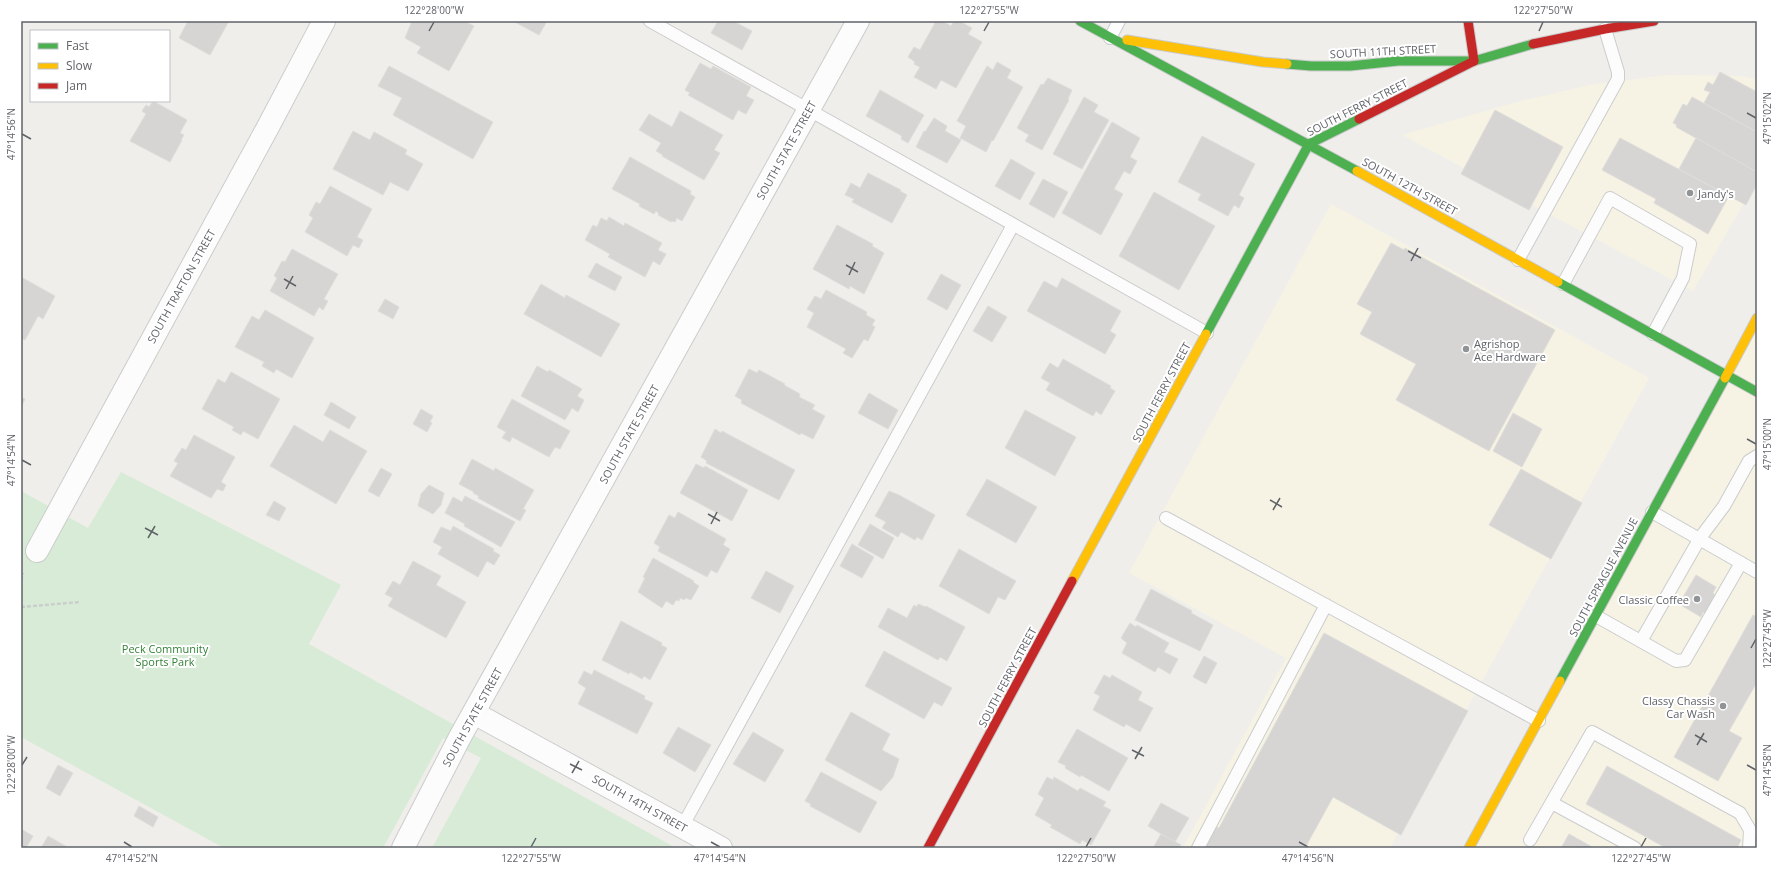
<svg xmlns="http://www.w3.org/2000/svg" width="1778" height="869" font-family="'Open Sans',sans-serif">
  <rect width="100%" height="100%" fill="#efeeea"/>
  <g fill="#f7f3e4">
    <polygon points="1667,75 1740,76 1757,79 1757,180 1693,291 1402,135 1517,102 1590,85"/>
    <polygon points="1331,204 1649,378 1390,848 1183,848 1286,658 1129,573"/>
    <polygon points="1757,318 1757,848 1469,848"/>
  </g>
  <polygon fill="#d8ebd6" points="121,472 341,585 309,644 676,848 432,848 481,758 443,738 383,848 224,848 21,737 21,491 88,528"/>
  <g fill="#d6d5d3" stroke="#deddd9">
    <polygon points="188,21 229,21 210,55 179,38"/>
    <polygon points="412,21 464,21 474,26 449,71 417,53 421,47 405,38"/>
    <polygon points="513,21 547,21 539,35"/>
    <polygon points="718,21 733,21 752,31 742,50 711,33"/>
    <polygon points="936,21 942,21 951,26 954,21 959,21 972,28 968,34 982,42 956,88 941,80 936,89 914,77 920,67 914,64 915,62 908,57 914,47 920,50"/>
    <polygon points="997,62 1011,70 1007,78 1023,87 993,141 992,140 986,152 960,138 966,126 957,121 987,66 993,70"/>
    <polygon points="700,63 711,69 713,66 751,87 746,96 754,100 746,114 738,110 733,120 688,95 690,93 685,90"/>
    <polygon points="389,66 493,122 473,159 393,115 402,98 378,86"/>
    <polygon points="1720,72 1757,92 1757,132 1704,103 1710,92 1704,90 1708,82 1713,85"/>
    <polygon points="1048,78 1072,90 1068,99 1069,100 1042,150 1025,141 1029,135 1017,128 1041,84 1043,85"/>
    <polygon points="880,90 924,115 908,143 901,139 902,136 866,116"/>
    <polygon points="1084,97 1098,105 1094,112 1109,120 1082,169 1053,154"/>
    <polygon points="1692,97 1757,132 1757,172 1676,127 1677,125 1673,123 1683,104 1687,106"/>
    <polygon points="153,101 187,120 180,133 184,135 181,140 182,140 170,162 130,141 146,114 142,111 146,105 149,107"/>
    <polygon points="1495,110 1563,147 1529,210 1461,174"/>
    <polygon points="680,111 723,135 714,150 720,153 704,180 662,156 663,155 656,151 661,143 639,130 649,114 672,127"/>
    <polygon points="934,118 947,126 945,131 961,140 947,163 916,147 924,131 925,132"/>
    <polygon points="1112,122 1140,138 1130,157 1137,161 1130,174 1124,171 1114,189 1123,194 1101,235 1062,213"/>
    <polygon points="353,131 370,140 374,132 407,150 405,154 423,164 408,191 390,182 383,195 333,169"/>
    <polygon points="1202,136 1255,164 1239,195 1244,198 1239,208 1234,205 1228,216 1198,200 1201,194 1178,182"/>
    <polygon points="1620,138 1729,196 1708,234 1654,203 1656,199 1602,170"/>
    <polygon points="1696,138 1757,172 1757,184 1746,205 1679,169"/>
    <polygon points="630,157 691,191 690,194 695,197 682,221 677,218 675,222 672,221 671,222 658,215 659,214 656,211 654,214 639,206 640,204 612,189"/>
    <polygon points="1011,159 1035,173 1020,200 995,186"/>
    <polygon points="868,173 901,190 900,191 907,195 892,223 852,202 854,199 845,195 851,183 860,188"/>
    <polygon points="1043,179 1068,192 1054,218 1029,204"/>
    <polygon points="330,186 372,209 357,237 363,240 359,248 353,245 347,256 305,232 313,218 309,215 316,202 320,204"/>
    <polygon points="1154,192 1215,226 1179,290 1119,256"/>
    <polygon points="609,217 624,226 625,223 662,243 658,250 666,254 660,265 653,261 645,277 608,257 610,254 585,240 593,225 597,227 601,218 607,221"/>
    <polygon points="837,225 873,244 872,246 884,253 864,294 850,286 849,289 813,269"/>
    <polygon points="1391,243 1404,250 1405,248 1555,330 1489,451 1396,400 1416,364 1360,334 1372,312 1357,304"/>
    <polygon points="292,249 338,274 324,299 328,301 323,310 319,307 314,316 270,291 277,278 274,276 282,261 285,262"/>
    <polygon points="596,263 622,277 615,291 588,277"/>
    <polygon points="941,274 961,285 947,310 927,299"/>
    <polygon points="21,277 55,296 43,319 38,316 25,340 21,338"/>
    <polygon points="1062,278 1121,311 1110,331 1116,335 1105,354 1027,311 1044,281 1057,288"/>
    <polygon points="541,284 565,298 566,295 620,324 601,357 524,314"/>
    <polygon points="826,290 867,312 866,315 875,320 872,325 875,327 868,341 864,339 852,358 843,353 846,349 807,327 814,313 807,309 815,296 821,299"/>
    <polygon points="385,299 399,307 393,319 378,311"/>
    <polygon points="988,306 1007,317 992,342 973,331"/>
    <polygon points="265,310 314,338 292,378 276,369 274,373 262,366 264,362 235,347 252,316 259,320"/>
    <polygon points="1063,359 1111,386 1110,388 1115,391 1101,415 1096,411 1093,416 1046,390 1050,383 1041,378 1050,363 1058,368"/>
    <polygon points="537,366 548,372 549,370 582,389 577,396 584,400 578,412 572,408 565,420 521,396"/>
    <polygon points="749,369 757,373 759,370 785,384 784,385 800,394 799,397 815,405 812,409 825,416 813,439 801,433 800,435 741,403 742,400 735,396"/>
    <polygon points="231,372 280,399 258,439 243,431 241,435 232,430 234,427 202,409 218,379 225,383"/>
    <polygon points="869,393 898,410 888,429 858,413"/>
    <polygon points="21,397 25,399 21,407"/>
    <polygon points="512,399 570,431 560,449 555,447 549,457 512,437 510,442 502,438 506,432 497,427"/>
    <polygon points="331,402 356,417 349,429 324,415"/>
    <polygon points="421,409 433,416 430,422 432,423 427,432 413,424"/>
    <polygon points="1025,410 1076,437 1055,476 1005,448"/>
    <polygon points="1513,413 1542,429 1522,467 1493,451"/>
    <polygon points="294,425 323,442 330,430 367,451 336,504 270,466"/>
    <polygon points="715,429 721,433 722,431 795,470 779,500 706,463 707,461 701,457"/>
    <polygon points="194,435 235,457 221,482 226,485 223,491 217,489 211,498 170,476 178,463 174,461 182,448 186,450"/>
    <polygon points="472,459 494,471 495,468 534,490 523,509 526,510 520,521 478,498 479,496 473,493 474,492 459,484"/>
    <polygon points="696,464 704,468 705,466 748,490 732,521 680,493"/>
    <polygon points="381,468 392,474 379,497 368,491"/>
    <polygon points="1521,469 1582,503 1551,559 1489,525"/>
    <polygon points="987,479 1037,507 1016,543 966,515"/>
    <polygon points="429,485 444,493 441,505 433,514 418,506 421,494"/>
    <polygon points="889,491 899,495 935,515 922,540 917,537 915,540 901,532 898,537 882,528 886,522 875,516"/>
    <polygon points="465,496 515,522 501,547 464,526 465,524 445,513 453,497 462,502"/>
    <polygon points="274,501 286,508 279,521 266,515"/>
    <polygon points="678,512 726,539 723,545 730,549 717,573 711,570 707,577 658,551 660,547 654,543 669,515 675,518"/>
    <polygon points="870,524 894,538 883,559 858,545"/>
    <polygon points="453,526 494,549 493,551 500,555 494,565 487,561 478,577 438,554 442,547 433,542 441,527 451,531"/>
    <polygon points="852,544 874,557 862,578 840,566"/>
    <polygon points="959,549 1016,581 1005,600 998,597 989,614 939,586"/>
    <polygon points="653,558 694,581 693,582 699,586 691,600 686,598 684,600 680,598 679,601 676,600 673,605 666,601 662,608 638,592 645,578 643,577"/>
    <polygon points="413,561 441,576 436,585 466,602 446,638 388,606 393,598 385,594 393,581 400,585"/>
    <polygon points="766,571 794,586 780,613 751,598"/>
    <polygon points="1696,575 1716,587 1713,593 1715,595 1705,614 1703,612 1701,617 1679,604"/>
    <polygon points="1151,589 1192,611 1191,613 1213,625 1200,651 1135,620"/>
    <polygon points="918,604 926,607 926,606 965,627 947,661 940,657 938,660 878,627 888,608 907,618 914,605 917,607"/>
    <polygon points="1753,615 1757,617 1757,682 1729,731 1742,738 1718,781 1674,757"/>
    <polygon points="621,621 662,643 661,645 667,648 650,680 644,676 642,679 630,672 629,674 602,660"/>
    <polygon points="1130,623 1136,627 1137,625 1169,643 1164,652 1178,659 1170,674 1158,667 1155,672 1122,653 1127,643 1121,638"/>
    <polygon points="1324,633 1468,711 1401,835 1333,797 1305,848 1205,848 1216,827 1219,828"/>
    <polygon points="884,651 952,688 942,706 934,702 924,719 865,686"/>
    <polygon points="1204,656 1217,663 1206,684 1193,677"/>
    <polygon points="594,670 645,696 644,699 653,703 637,734 578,704 586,688 578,683 584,671 592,675"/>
    <polygon points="1104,675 1110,678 1112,675 1142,692 1138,700 1153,708 1140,732 1126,724 1124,727 1093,710 1100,696 1094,693"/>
    <polygon points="851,712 890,734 882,750 899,759 893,777 881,791 825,760"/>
    <polygon points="678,727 711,745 695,772 663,753"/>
    <polygon points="1077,729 1128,758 1109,791 1081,775 1080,777 1065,768 1066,766 1058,762"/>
    <polygon points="753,732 784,750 765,782 733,764"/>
    <polygon points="58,765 73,773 60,796 46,788"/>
    <polygon points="1607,766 1741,840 1737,848 1666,848 1586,804"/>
    <polygon points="821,772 877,802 860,833 810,806 811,804 805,801"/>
    <polygon points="1047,777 1053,780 1054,777 1078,791 1080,788 1106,802 1103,806 1111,810 1091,845 1082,840 1080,844 1050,827 1052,825 1035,815 1044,798 1038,794"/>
    <polygon points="1161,803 1189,818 1175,842 1148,826"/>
    <polygon points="139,806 158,817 153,827 134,816"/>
    <polygon points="21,829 33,836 26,848 21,848"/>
    <polygon points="1161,834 1181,845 1179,848 1153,848"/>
    <polygon points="1569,834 1594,848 1561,848"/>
    <polygon points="48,836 69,848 41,848"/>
  </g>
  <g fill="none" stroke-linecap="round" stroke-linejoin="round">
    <g stroke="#cbcccc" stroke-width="14">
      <g id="lane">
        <polyline points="650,21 1207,333"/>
        <polyline points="1110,38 1119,21"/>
        <polyline points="1518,260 1618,79 1618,72 1605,29"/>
        <polyline points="1563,284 1610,198 1690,244 1683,278 1653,334"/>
        <polyline points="1652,512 1757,572"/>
        <polyline points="1166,518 1539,721"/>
        <polyline points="1596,616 1676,661 1685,660 1741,563"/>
        <polyline points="1641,641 1700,538 1724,506 1749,461 1757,456"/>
        <polyline points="1552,803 1635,848"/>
        <polyline points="682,827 1013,225"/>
        <polyline points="1530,840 1592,732 1740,813 1750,830 1749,848"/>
        <polyline points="1198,848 1326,605"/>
      </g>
    </g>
    <g stroke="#cbcccc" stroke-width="24">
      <g id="street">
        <polyline points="37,551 268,127 324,21"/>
        <polyline points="474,713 721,848"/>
        <polyline points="403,848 460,737 858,21"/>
      </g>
    </g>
    <g stroke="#cacacb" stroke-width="11">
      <g id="fast">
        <polyline points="1080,21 1357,171"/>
        <polyline points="1287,64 1311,66 1350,66 1398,61 1474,61 1533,44"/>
        <polyline points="1558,282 1757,392"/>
        <polyline points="1206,334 1309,144 1359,119"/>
        <polyline points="1560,681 1725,378"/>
      </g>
    </g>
    <g stroke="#cacacb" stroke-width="11">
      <g id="slow">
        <polyline points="1127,40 1263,62 1287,64"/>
        <polyline points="1357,171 1558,282"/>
        <polyline points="1725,378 1757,318"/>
        <polyline points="1072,581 1206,334"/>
        <polyline points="1469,848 1560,681"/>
      </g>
    </g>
    <g stroke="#cacacb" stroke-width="11">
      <g id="jam">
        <polyline points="1468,21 1474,61"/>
        <polyline points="1533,44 1605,29 1654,21"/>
        <polyline points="1359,119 1474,61"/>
        <polyline points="928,848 1072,581"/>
      </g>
    </g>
    <g stroke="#cacfcc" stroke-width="2.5" stroke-dasharray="4 2" stroke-linecap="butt">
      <polyline points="21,580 23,573"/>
      <polyline points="21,607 80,602"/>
    </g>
    <use href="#lane" stroke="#fdfcfc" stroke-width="12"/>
    <use href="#street" stroke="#fdfcfc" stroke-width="22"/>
    <use href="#fast" stroke="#4caf50" stroke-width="9"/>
    <use href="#slow" stroke="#ffc107" stroke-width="9"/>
    <use href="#jam" stroke="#c62828" stroke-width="9"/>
  </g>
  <path fill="none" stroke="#5f6368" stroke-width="1.5" d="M429 31 434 22M984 31 989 22M1539 31 1543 22M1747 113 1756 118M22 134 31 139M1408 251 1421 258M1411 261 1418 248M846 265 858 272M849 275 855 262M284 279 296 286M286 289 293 276M1747 439 1756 444M22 460 31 465M1270 500 1282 507M1273 510 1280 498M708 514 720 521M711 524 717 512M145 528 158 535M148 538 155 526M1751 648 1756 639M1695 735 1707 742M1697 745 1704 733M1132 750 1144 756M1135 759 1142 747M570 764 582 770M22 765 27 757M1747 765 1756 770M572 773 579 761M124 842 132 847M711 842 720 847M1299 842 1308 847M531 847 536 838M1086 847 1091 838M1641 847 1646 838"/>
  <g fill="#919496" stroke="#fff" stroke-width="1.5">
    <circle cx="1690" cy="193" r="4"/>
    <circle cx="1466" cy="349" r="4"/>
    <circle cx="1697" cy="599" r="4"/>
    <circle cx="1723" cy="706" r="4"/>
  </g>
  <g text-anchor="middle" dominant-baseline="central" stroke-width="4" stroke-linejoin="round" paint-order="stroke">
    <g font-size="11" fill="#5f6368" stroke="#fff">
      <text transform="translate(1383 51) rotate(-3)">SOUTH 11TH STREET</text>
      <text transform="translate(1357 107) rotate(-27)">SOUTH FERRY STREET</text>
      <text transform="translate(786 150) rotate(-61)">SOUTH STATE STREET</text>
      <text transform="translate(1410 186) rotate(29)">SOUTH 12TH STREET</text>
      <text transform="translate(181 286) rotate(-61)">SOUTH TRAFTON STREET</text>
      <text transform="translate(1161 392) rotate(-62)">SOUTH FERRY STREET</text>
      <text transform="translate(629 434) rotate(-61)">SOUTH STATE STREET</text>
      <text transform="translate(1603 577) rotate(-62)">SOUTH SPRAGUE AVENUE</text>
      <text transform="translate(1007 677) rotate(-62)">SOUTH FERRY STREET</text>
      <text transform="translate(472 717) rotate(-61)">SOUTH STATE STREET</text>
      <text transform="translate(640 803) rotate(29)">SOUTH 14TH STREET</text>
    </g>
    <g font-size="11" fill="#5f6368" stroke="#fff" text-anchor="start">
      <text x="1698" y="193">Jandy's</text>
      <text x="1474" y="343">Agrishop<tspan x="1474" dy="13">Ace Hardware</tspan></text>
      <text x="1689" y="599" text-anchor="end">Classic Coffee</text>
      <text x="1715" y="700" text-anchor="end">Classy Chassis<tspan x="1715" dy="13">Car Wash</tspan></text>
    </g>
    <g font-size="11" fill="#348238" stroke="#fff">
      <text x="165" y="648">Peck Community<tspan x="165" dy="13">Sports Park</tspan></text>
    </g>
  </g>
  <rect width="1778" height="869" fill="none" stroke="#ffffff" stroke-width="44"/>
  <rect x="30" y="30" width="140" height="72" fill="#ffffff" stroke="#bfc1c3"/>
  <rect x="38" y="43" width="20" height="6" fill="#4caf50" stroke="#bfc1c3"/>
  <text x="66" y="50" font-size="12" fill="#5f6368">Fast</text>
  <rect x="38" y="63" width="20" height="6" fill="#ffc107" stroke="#bfc1c3"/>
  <text x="66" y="70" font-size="12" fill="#5f6368">Slow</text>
  <rect x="38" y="83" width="20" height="6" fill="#c62828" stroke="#bfc1c3"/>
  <text x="66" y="90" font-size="12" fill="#5f6368">Jam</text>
  <rect x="22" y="22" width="1734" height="825" fill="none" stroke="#5f6368" stroke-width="1.5"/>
  <g font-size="10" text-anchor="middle" fill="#5f6368">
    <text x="434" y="14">122°28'00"W</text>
    <text x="989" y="14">122°27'55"W</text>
    <text x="1543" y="14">122°27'50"W</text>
    <text transform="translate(1767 118) rotate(-90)" y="4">47°15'02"N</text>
    <text transform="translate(11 134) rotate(-90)" y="4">47°14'56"N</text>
    <text transform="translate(1767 444) rotate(-90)" y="4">47°15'00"N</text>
    <text transform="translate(11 460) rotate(-90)" y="4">47°14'54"N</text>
    <text transform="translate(1767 639) rotate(-90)" y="4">122°27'45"W</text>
    <text transform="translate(11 765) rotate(-90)" y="4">122°28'00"W</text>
    <text transform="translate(1767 770) rotate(-90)" y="4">47°14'58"N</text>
    <text x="132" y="862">47°14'52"N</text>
    <text x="531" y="862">122°27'55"W</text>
    <text x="720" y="862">47°14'54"N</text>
    <text x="1086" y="862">122°27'50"W</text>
    <text x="1308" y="862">47°14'56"N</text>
    <text x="1641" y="862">122°27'45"W</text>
  </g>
</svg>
